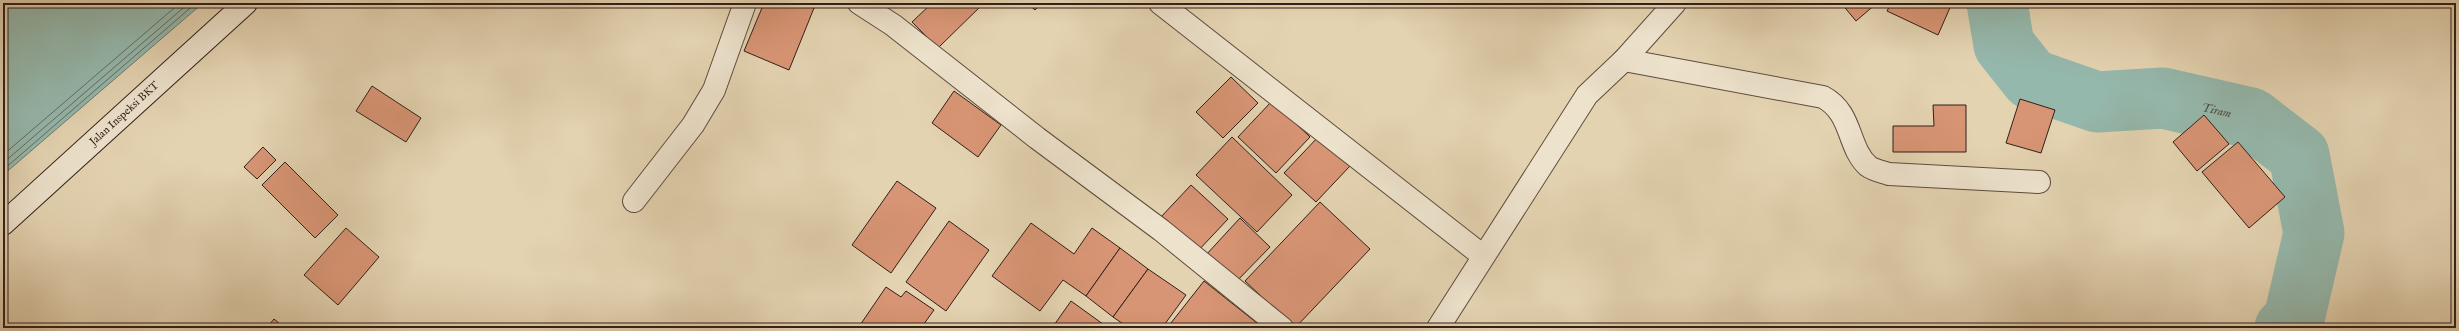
<svg xmlns="http://www.w3.org/2000/svg" width="2459" height="331" font-family="'IM FELL English',serif">
  <rect width="100%" height="100%" fill="#e4d3b1"/>
  <filter id="stains"><feTurbulence type="fractalNoise" baseFrequency=".005" numOctaves="4"/><feColorMatrix values="0 0 0 0 .2 0 0 0 0 .09 0 0 0 0 .02 0 0 0 .5 -.17"/></filter>
  <radialGradient id="worn" r=".72"><stop offset=".6" stop-color="#630" stop-opacity="0"/><stop offset="1" stop-color="#630" stop-opacity=".3"/></radialGradient>
  <polygon fill="#95b8ac" stroke="#6d7b71" points="3,3 203,3 3,175"/>
  <g fill="none" stroke-linecap="round" stroke-linejoin="round">
    <g stroke="#636c62" stroke-width="1">
      <polyline points="3,155 180,3"/>
      <polyline points="3,163 189,3"/>
      <polyline points="3,170 196,3"/>
    </g>
    <path stroke="#95b8ac" stroke-width="61" id="s1" d="M1997 3 2004 45 2031 79 2097 102 2163 98 2251 118 2299 155 2314 233 2294 319 2285 328"/>
  </g>
  <g fill="#d89575" stroke="#311f19">
    <polygon points="764,3 801,3 814,8 789,70 744,51"/>
    <polygon points="932,3 984,3 938,48 912,22"/>
    <polygon points="1027,3 1042,3 1035,10"/>
    <polygon points="1841,3 1877,3 1856,21"/>
    <polygon points="1891,3 1952,3 1938,35 1887,11"/>
    <polygon points="1231,77 1258,103 1223,138 1196,112"/>
    <polygon points="372,86 421,118 406,142 356,111"/>
    <polygon points="954,91 1001,125 978,157 932,123"/>
    <polygon points="2020,99 2055,110 2041,153 2006,143"/>
    <polygon points="1272,101 1310,137 1276,173 1238,137"/>
    <polygon points="1933,105 1966,105 1966,152 1893,152 1893,126 1934,126"/>
    <polygon points="2204,115 2229,144 2197,171 2173,142"/>
    <polygon points="1319,136 1350,166 1316,202 1284,173"/>
    <polygon points="1232,137 1292,195 1257,232 1196,175"/>
    <polygon points="2238,142 2285,197 2249,228 2202,172"/>
    <polygon points="263,147 276,160 257,179 244,167"/>
    <polygon points="285,162 338,215 315,238 262,185"/>
    <polygon points="897,181 936,208 891,273 852,245"/>
    <polygon points="1191,185 1228,219 1196,253 1160,218"/>
    <polygon points="1320,202 1370,249 1295,328 1245,281"/>
    <polygon points="1240,218 1270,247 1234,284 1205,256"/>
    <polygon points="949,221 989,250 946,311 906,282"/>
    <polygon points="1031,223 1074,254 1092,228 1120,248 1086,296 1063,280 1040,311 992,276"/>
    <polygon points="346,228 379,257 338,305 304,275"/>
    <polygon points="1120,248 1148,269 1113,317 1086,296"/>
    <polygon points="1148,269 1186,295 1162,328 1129,328 1113,317"/>
    <polygon points="1204,281 1262,327 1261,328 1167,328"/>
    <polygon points="886,287 901,297 906,291 934,310 921,328 858,328"/>
    <polygon points="1071,301 1107,327 1107,328 1052,328"/>
    <polygon points="274,319 285,328 266,328"/>
  </g>
  <g fill="none" stroke-linecap="round" stroke-linejoin="round">
    <g stroke="#5e4c3f" stroke-width="24">
      <g id="street">
        <polyline points="859,3 893,25 1037,138 1161,230 1282,328"/>
        <polyline points="1160,3 1483,256"/>
        <path d="M1624 60 1823 97C1853 113 1847 147 1868 166 1873 170 1883 172 1889 174L2039 182"/>
        <polyline points="634,201 693,125 714,90 745,3"/>
        <polyline points="1438,328 1587,95 1624,60 1675,3"/>
      </g>
    </g>
    <g stroke="#311f19" stroke-width="24">
      <g id="secondary">
        <path id="s2" d="M3 224 246 3"/>
      </g>
    </g>
    <use href="#street" stroke="#ede2cc" stroke-width="22"/>
    <use href="#secondary" stroke="#ede2cc" stroke-width="22"/>
  </g>
  <g text-anchor="middle" dominant-baseline="central" stroke-width="3.5" stroke-linejoin="round" paint-order="stroke">
    <g font-size="11" fill="#311f19" stroke="#ede2cc">
      <text stroke="none"><textPath href="#s2" startOffset="164">Jalan Inspeksi BKT</textPath></text>
    </g>
    <g font-size="12" font-style="italic" fill="#4f4d45" stroke="#ede2cc">
      <text stroke="none"><textPath href="#s1" startOffset="277">Tiram</textPath></text>
    </g>
  </g>
  <rect width="2459" height="331" fill="none" stroke="#e4d3b1" stroke-width="16"/>
  <rect x="4" y="4" width="2451" height="323" fill="none" stroke="#311f19" stroke-width="2"/>
  <rect x="8" y="8" width="2443" height="315" fill="none" stroke="#311f19"/>
  <rect width="100%" height="100%" filter="url(#stains)"/>
  <rect width="100%" height="100%" fill="url(#worn)"/>
</svg>
